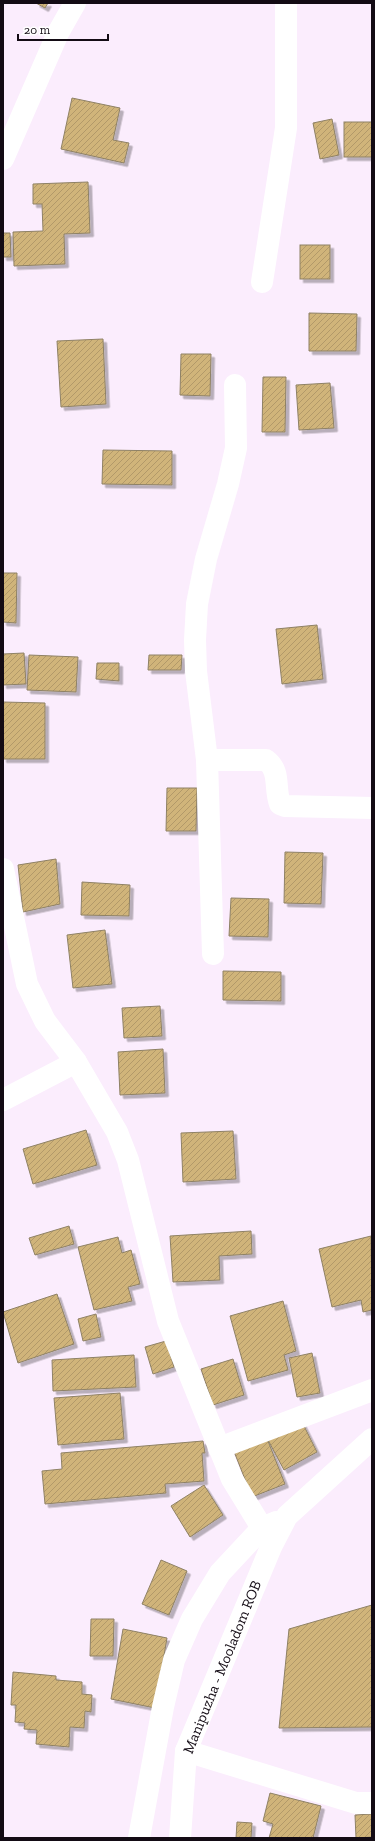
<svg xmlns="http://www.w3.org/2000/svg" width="375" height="1841" font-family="'Zilla Slab',serif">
  <defs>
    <pattern id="building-hatch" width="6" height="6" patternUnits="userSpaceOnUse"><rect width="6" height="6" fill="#d0b47a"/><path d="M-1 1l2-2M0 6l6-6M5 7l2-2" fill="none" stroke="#b29969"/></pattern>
    <filter id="shadow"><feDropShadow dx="3.5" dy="3.5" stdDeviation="0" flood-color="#0004"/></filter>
  </defs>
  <rect width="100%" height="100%" fill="#fbedfd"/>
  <g fill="url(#building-hatch)" stroke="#8e8165" filter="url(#shadow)">
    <polygon points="36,3 48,3 45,8"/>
    <polygon points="72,98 120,108 113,140 129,143 124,163 61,149"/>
    <polygon points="332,119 339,155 320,159 313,123"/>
    <rect x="344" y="122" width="28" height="35"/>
    <polygon points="88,182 90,233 64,234 65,264 14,266 13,232 43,231 42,204 33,204 33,184"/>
    <polygon points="3,233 10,233 11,257 3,257"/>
    <rect x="300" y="245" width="30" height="34"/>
    <polygon points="309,313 357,314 356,351 309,351"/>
    <polygon points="103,339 106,404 61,407 57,341"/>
    <polygon points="181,354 211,354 210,396 180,395"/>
    <polygon points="263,377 286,377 285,432 262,432"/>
    <polygon points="330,383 334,428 299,430 296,385"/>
    <polygon points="103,450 172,451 172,485 102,484"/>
    <polygon points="3,573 17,573 16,623 3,622"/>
    <polygon points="317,625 323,679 282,684 276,629"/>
    <polygon points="24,653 26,684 3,685 3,654"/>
    <polygon points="29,655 78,657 76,692 27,690"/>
    <polygon points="149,655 182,655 181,670 148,670"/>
    <polygon points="97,663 119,663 119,681 96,679"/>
    <polygon points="3,702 45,703 45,759 3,759"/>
    <polygon points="167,788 197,788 196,831 166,831"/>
    <polygon points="285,852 323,853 321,904 284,903"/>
    <polygon points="56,859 60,904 23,912 18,865"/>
    <polygon points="82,882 130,885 129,916 81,915"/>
    <polygon points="231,898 269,899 268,937 229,936"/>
    <polygon points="105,930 112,984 73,988 67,935"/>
    <polygon points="223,971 281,972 281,1001 223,1000"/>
    <polygon points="160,1006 162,1036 124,1038 122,1008"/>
    <polygon points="163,1049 165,1093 120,1095 118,1052"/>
    <polygon points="86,1130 97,1165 33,1184 23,1149"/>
    <polygon points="233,1131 236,1179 183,1182 181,1133"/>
    <polygon points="69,1226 74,1244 35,1255 29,1238"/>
    <polygon points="251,1231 252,1254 219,1256 220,1280 173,1282 170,1236"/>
    <polygon points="371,1236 372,1310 363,1312 361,1300 332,1307 319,1249"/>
    <polygon points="118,1237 122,1253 131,1250 140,1284 128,1287 132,1301 94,1310 78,1247"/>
    <polygon points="57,1294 74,1344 18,1363 3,1312"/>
    <polygon points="283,1301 296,1351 284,1355 288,1370 248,1381 230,1316"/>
    <polygon points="96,1314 101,1337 83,1341 78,1319"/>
    <polygon points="166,1341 174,1367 153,1374 145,1347"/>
    <polygon points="312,1353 320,1393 297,1397 289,1358"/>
    <polygon points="134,1355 136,1387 53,1391 52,1360"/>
    <polygon points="233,1359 244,1395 213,1405 201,1369"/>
    <polygon points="120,1393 124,1439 58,1445 54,1398"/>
    <polygon points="302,1422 317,1452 284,1470 268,1440"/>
    <polygon points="266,1436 285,1484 252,1497 233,1449"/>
    <polygon points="203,1441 205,1453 202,1453 204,1481 165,1484 166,1493 45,1504 42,1471 62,1469 61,1453"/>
    <polygon points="204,1485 223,1515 190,1537 171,1506"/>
    <polygon points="161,1560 187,1571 169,1615 142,1604"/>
    <polygon points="372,1605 372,1727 279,1728 289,1629"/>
    <polygon points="91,1619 114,1619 113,1656 90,1656"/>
    <polygon points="123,1629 167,1638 155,1708 111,1699"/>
    <polygon points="13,1672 56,1676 56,1680 82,1682 82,1694 92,1695 91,1712 85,1711 84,1728 70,1727 69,1747 36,1744 37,1730 24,1729 25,1723 15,1722 16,1705 11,1705"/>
    <polygon points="270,1793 321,1806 313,1838 269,1838 273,1824 263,1821"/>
    <polygon points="372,1814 372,1837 356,1838 355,1815"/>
    <polygon points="237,1822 252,1823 251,1838 236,1838"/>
  </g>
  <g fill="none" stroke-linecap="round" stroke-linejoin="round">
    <g stroke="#fff" stroke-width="22">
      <polyline points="3,159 58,33 75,3"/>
      <polyline points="262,282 286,128 286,3"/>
      <path d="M207 760H266C281 771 274 788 280 804L285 806 372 808"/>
      <polyline points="3,869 27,984 45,1021 76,1062 117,1132 128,1160 168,1321 232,1479 262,1528"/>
      <polyline points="213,954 207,760 196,671 195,640 197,604 206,559 228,484 236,448 235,385"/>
      <polyline points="3,1100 76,1062"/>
      <polyline points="219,1448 372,1390"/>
      <polyline points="186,1751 356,1803 372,1803"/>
      <polyline points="139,1838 163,1707 174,1660 192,1619 220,1573 262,1528 276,1522"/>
    </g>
    <polyline stroke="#fff" stroke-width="22" points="180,1838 186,1751 271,1547 287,1516 372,1439"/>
  </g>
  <g text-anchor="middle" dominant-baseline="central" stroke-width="3" stroke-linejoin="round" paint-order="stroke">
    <g font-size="15" fill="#130b14" stroke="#fff">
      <text transform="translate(222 1667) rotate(-68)">Manipuzha - Mooladom ROB</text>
    </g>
  </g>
  <rect width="375" height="1841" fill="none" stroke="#130b14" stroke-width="8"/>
  <path d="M18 34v6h90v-6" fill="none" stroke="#130b14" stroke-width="2"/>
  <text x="24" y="34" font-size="12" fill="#130b14" stroke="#ffffff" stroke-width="3" paint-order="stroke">20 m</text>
</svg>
